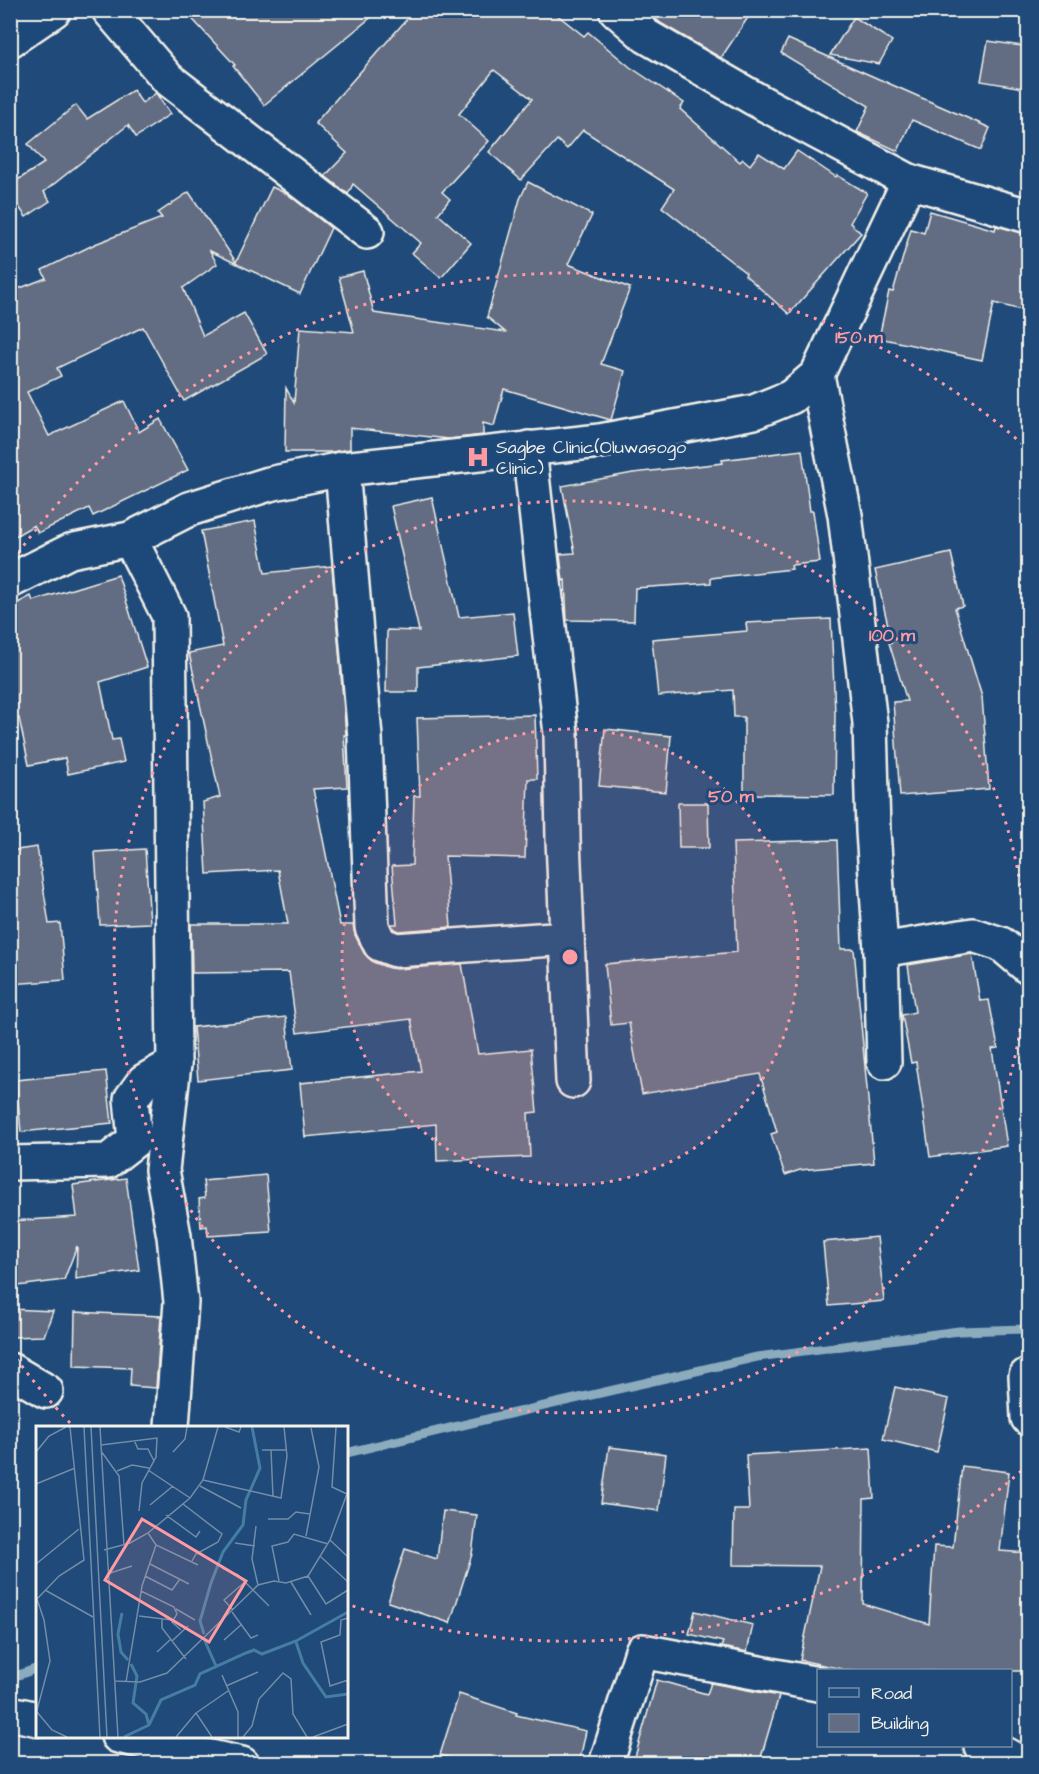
<svg xmlns="http://www.w3.org/2000/svg" width="1039" height="1774" font-family="'Architects Daughter',sans-serif">
  <rect width="100%" height="100%" fill="#1f4a7a"/>
  <filter id="ink" filterUnits="userSpaceOnUse"><feTurbulence type="fractalNoise" baseFrequency=".0167" numOctaves="2"/><feDisplacementMap in="SourceGraphic" scale="12" xChannelSelector="R" yChannelSelector="G"/><feConvolveMatrix kernelMatrix="1 2 1 2 8 2 1 2 1" color-interpolation-filters="sRGB"/></filter>
  <g filter="url(#ink)">
    <g fill="none" stroke-linecap="round" stroke-linejoin="round">
      <g stroke="#8cacbe" stroke-width="9">
        <polyline points="346,1453 500,1416 757,1357 959,1331 1028,1329"/>
        <polyline points="10,1678 38,1668"/>
      </g>
    </g>
    <g fill="#626c82" stroke="#f4f1e8" stroke-width="1.5">
      <polygon points="184,10 380,10 264,105 233,66 235,65"/>
      <polygon points="415,10 551,10 584,36 588,32 630,67 684,103 680,109 740,162 743,159 750,165 759,153 784,169 797,151 836,177 837,175 867,193 850,223 861,233 789,314 745,275 746,273 662,207 674,189 583,130 567,149 557,140 521,180 489,152 532,99 494,70 459,114 489,141 442,192 450,199 438,214 471,243 441,278 412,253 421,243 353,184 348,194 325,176 347,153 315,123"/>
      <polygon points="645,10 753,10 721,58 662,24"/>
      <polygon points="854,17 892,41 879,64 830,55"/>
      <polygon points="788,39 990,128 981,150 912,120 898,151 857,132 869,106 781,53"/>
      <polygon points="988,41 1029,47 1029,89 981,81"/>
      <polygon points="133,90 142,103 156,93 170,114 136,137 128,125 44,192 50,201 26,217 10,194 10,185 44,163 28,144 76,105 87,119"/>
      <polygon points="528,182 592,215 568,264 630,288 601,364 625,371 611,420 504,389 494,426 483,423 483,435 449,439 350,428 350,449 331,452 285,452 286,388 294,403 300,328 354,332 339,277 363,271 374,313 505,332 487,317 520,199"/>
      <polygon points="272,187 289,195 331,228 300,294 210,251 217,264 183,288 203,336 244,313 267,354 184,401 143,327 57,368 61,376 27,392 49,436 124,401 139,432 160,419 188,470 93,516 89,508 38,533 34,525 10,539 10,292 46,278 42,270 95,244 162,218 158,213 189,192 236,262"/>
      <polygon points="930,211 995,230 996,226 1029,234 1029,312 994,303 982,360 879,338 889,291 893,292 911,229 924,233"/>
      <polygon points="802,450 810,511 813,511 820,562 791,565 792,569 711,578 711,583 635,588 634,621 567,620 565,580 563,581 560,554 575,553 562,486 633,473 723,463 722,460"/>
      <polygon points="432,497 459,617 513,612 518,656 418,667 418,692 386,692 387,630 419,631 391,506"/>
      <polygon points="255,521 265,573 332,566 346,735 344,735 347,787 313,789 340,925 353,925 355,935 364,953 373,962 389,968 397,969 462,964 478,1054 531,1049 537,1112 528,1113 530,1157 437,1161 436,1124 305,1137 300,1083 421,1071 411,1019 297,1033 289,972 192,973 191,924 288,924 278,870 207,874 203,802 220,797 189,653 223,646 201,531"/>
      <polygon points="951,553 963,606 955,608 982,697 989,789 900,796 893,702 907,701 889,643 892,642 875,570"/>
      <polygon points="118,575 147,667 100,682 112,740 119,739 124,762 68,774 65,758 29,765 19,718 10,722 10,607 31,596 33,601"/>
      <polygon points="831,619 835,713 834,795 744,794 744,717 734,717 733,690 658,696 652,639 747,631 746,623"/>
      <polygon points="535,715 537,779 528,779 525,858 445,856 451,927 399,931 394,929 391,924 397,924 392,866 412,865 414,796 420,796 417,718"/>
      <polygon points="605,729 671,736 666,792 599,786"/>
      <polygon points="678,803 708,803 709,848 679,848"/>
      <polygon points="837,840 841,949 854,949 874,1163 800,1170 785,1175 771,1134 777,1132 760,1074 642,1094 629,1023 611,1025 605,964 737,952 733,843"/>
      <polygon points="37,847 49,924 60,923 65,980 10,984 10,851"/>
      <polygon points="145,849 150,923 100,925 95,852"/>
      <polygon points="972,954 980,1001 989,1000 998,1048 992,1049 1007,1146 930,1157 916,1062 911,1063 902,1015 915,1012 908,965"/>
      <polygon points="286,1017 292,1070 198,1080 193,1027"/>
      <polygon points="106,1071 112,1123 21,1132 16,1080"/>
      <polygon points="266,1175 271,1232 208,1236 207,1226 201,1227 199,1199 205,1198 203,1181"/>
      <polygon points="126,1178 139,1270 76,1279 77,1246 64,1280 10,1287 10,1221 77,1217 73,1185"/>
      <polygon points="877,1237 884,1301 829,1306 823,1242"/>
      <polygon points="10,1309 53,1311 44,1336 10,1337"/>
      <polygon points="75,1312 161,1316 156,1388 130,1386 131,1368 74,1366"/>
      <polygon points="895,1387 949,1399 937,1452 883,1439"/>
      <polygon points="609,1447 666,1454 659,1511 601,1503"/>
      <polygon points="871,1448 874,1498 864,1499 863,1604 929,1624 934,1546 953,1547 962,1466 1009,1472 1000,1551 1029,1553 1029,1671 851,1671 800,1660 820,1566 733,1565 734,1510 749,1510 746,1455"/>
      <polygon points="443,1511 477,1515 472,1554 450,1623 388,1602 405,1549 437,1559"/>
      <polygon points="695,1611 753,1625 747,1652 721,1647 723,1642 689,1634"/>
      <polygon points="657,1680 707,1694 711,1683 779,1696 759,1764 633,1764"/>
      <polygon points="459,1694 517,1713 516,1715 586,1731 579,1764 469,1764 440,1755"/>
    </g>
    <g fill="none" stroke-linecap="round" stroke-linejoin="round">
      <g stroke="#f4f1e8" stroke-width="38">
        <g id="minor">
          <polyline points="109,10 168,79 367,232"/>
          <polyline points="616,10 646,36 755,99 909,181 1028,216"/>
          <polyline points="10,40 54,10"/>
          <polyline points="817,375 845,515 870,723 873,831 881,950 884,1062"/>
          <polyline points="529,448 561,734 563,839 573,1081"/>
          <polyline points="342,469 365,737 372,927 380,944 396,950 567,938"/>
          <polyline points="10,581 70,551 130,539 189,509 269,484 342,469 600,441 754,412 791,397 817,375 909,181"/>
          <polyline points="881,950 973,935 1001,944 1028,967"/>
          <polyline points="10,1163 108,1161 135,1140 131,1099 144,1081 174,1064 169,616 130,539"/>
          <polyline points="10,1370 46,1391"/>
          <polyline points="1026,1376 1028,1418"/>
          <polyline points="172,1426 181,1302 174,1236 162,1170 174,1064"/>
          <polyline points="10,1713 38,1719"/>
          <polyline points="118,1736 242,1764"/>
          <polyline points="981,1746 1004,1754 1022,1764"/>
          <polyline points="606,1764 642,1651 818,1684"/>
        </g>
      </g>
      <use href="#minor" stroke="#1f4a7a" stroke-width="33"/>
    </g>
  </g>
  <circle cx="570" cy="957" r="228" fill="#ff9aa2" fill-opacity=".12"/>
  <g fill="none" stroke="#ff9aa2" stroke-width="3" stroke-dasharray="3 6">
    <circle cx="570" cy="957" r="228"/>
    <circle cx="570" cy="957" r="456"/>
    <path d="M1028 1465A684 684 0 0 1 347 1604M70 1423A684 684 0 0 1 13 1354M13 560A684 684 0 0 1 1028 449"/>
  </g>
  <defs>
    <g id="hospital-bare" transform="scale(1.8)"><path d="M-5-5h3v3.5h4V-5h3V5h-3V1.5h-4V5h-3Z" fill="#ff9aa2" stroke="#1f4a7a" stroke-width="2.5" paint-order="stroke"/></g>
  </defs>
  <g fill-rule="evenodd">
    <use href="#hospital-bare" x="478" y="457"/>
  </g>
  <g text-anchor="middle" dominant-baseline="central" stroke-width="6" stroke-linejoin="round" paint-order="stroke">
    <g font-size="18" fill="#f4f1e8" stroke="#1f4a7a" text-anchor="start">
      <text x="496" y="447">Sagbe Clinic(Oluwasogo<tspan x="496" dy="21">Clinic)</tspan></text>
    </g>
  </g>
  <g transform="translate(36 1426)">
    <rect width="312" height="312" fill="#1f4a7a"/>
    <path fill="none" stroke="#467ea2" stroke-width="3" d="M86 187 82 208 85 226 92 234M168 208 164 195 175 157 187 126 207 99 210 74 224 42 216 1M168 213 180 240M260 216 267 237 290 271 312 268M95 238 101 250 97 277 110 288 113 299M88 311 113 299 125 274 159 259 164 248 210 227 218 224 226 228 260 215 312 186"/>
    <path fill="none" stroke="#748da6" stroke-width="1.5" d="M48 1 64 311M55 1 71 311M64 1 82 311M189 1 203 6 205 1M300 1 296 61 311 68M98 14 102 23H112L118 35M65 19 121 12 120 31 106 57 103 85M226 24H250M235 24 237 71M65 25 83 50 88 119M0 26 13 10 30 1M137 26 149 13 151 1M112 44 154 72M81 45 96 39 113 42M167 54 245 72 251 30 248 1M0 58 39 42M164 60 205 82M147 78 186 108 182 116 160 128 156 135M114 79 137 60M130 89 160 111 164 105M232 93H252L260 86 274 88M220 100 216 133 222 159M112 107 120 119 162 139M270 110 283 41 275 2M294 114 312 131M199 117 219 120M68 124 94 117 112 107 154 72 167 54 182 1M284 130 312 156M0 138 43 103M114 138 153 158M186 142 202 149 233 180M71 148 96 140M109 150 136 164 144 153M272 150 290 178 312 164M243 155 236 120 252 116 258 108 292 118M255 156 275 189M9 164 57 191M105 165 138 181 141 188 136 196 145 204M0 170 8 194 14 235 0 288M1 173 23 150 48 134 34 1M140 183 159 194M197 184 188 174 210 155M196 186 215 212 222 209M103 190 136 194M126 192V202L150 233M312 192 305 194 304 209 285 216 294 260 312 254M188 214 206 198M136 215 152 200M121 226 135 213M186 249 202 286V311M78 255 104 256 131 247 222 159 238 155 250 157 272 150 294 114 312 65M90 256 106 160 120 119M190 260 222 246M1 286 16 304 31 311M160 287 192 265M140 311 160 287 176 311M207 311 216 300 223 273 247 247 255 253 257 288 271 311M277 311 312 298"/>
    <path fill="#ff9aa2" fill-opacity="0.15" stroke="#ff9aa2" stroke-width="3" d="M106 93 210 155 173 216 69 154Z"/>
    <rect width="312" height="312" fill="none" stroke="#f4f1e8" stroke-width="3"/>
  </g>
  <circle cx="570" cy="957" r="9" fill="#ff9aa2" stroke="#1f4a7a" stroke-width="3"/>
  <g font-size="18" text-anchor="middle" font-weight="bold" fill="#ff9aa2" stroke="#1f4a7a" stroke-width="6" stroke-linejoin="round" paint-order="stroke">
    <text x="859" y="343">150 m</text>
    <text x="892" y="641">100 m</text>
    <text x="731" y="802">50 m</text>
  </g>
  <rect width="1039" height="1774" fill="none" stroke="#1f4a7a" stroke-width="36"/>
  <rect x="18" y="18" width="1003" height="1738" fill="none" stroke="#f4f1e8" stroke-width="2" filter="url(#ink)"/>
  <rect x="817" y="1669" width="195" height="78" fill="#1f4a7a" stroke="#748da6" stroke-width="1.5"/>
  <rect x="829" y="1688" width="30" height="9" fill="#1f4a7a" stroke="#748da6" stroke-width="1.5"/>
  <text x="871" y="1699" font-size="18" fill="#f4f1e8">Road</text>
  <rect x="829" y="1714" width="30" height="18" fill="#626c82" stroke="#748da6" stroke-width="1.5"/>
  <text x="871" y="1729" font-size="18" fill="#f4f1e8">Building</text>
</svg>
